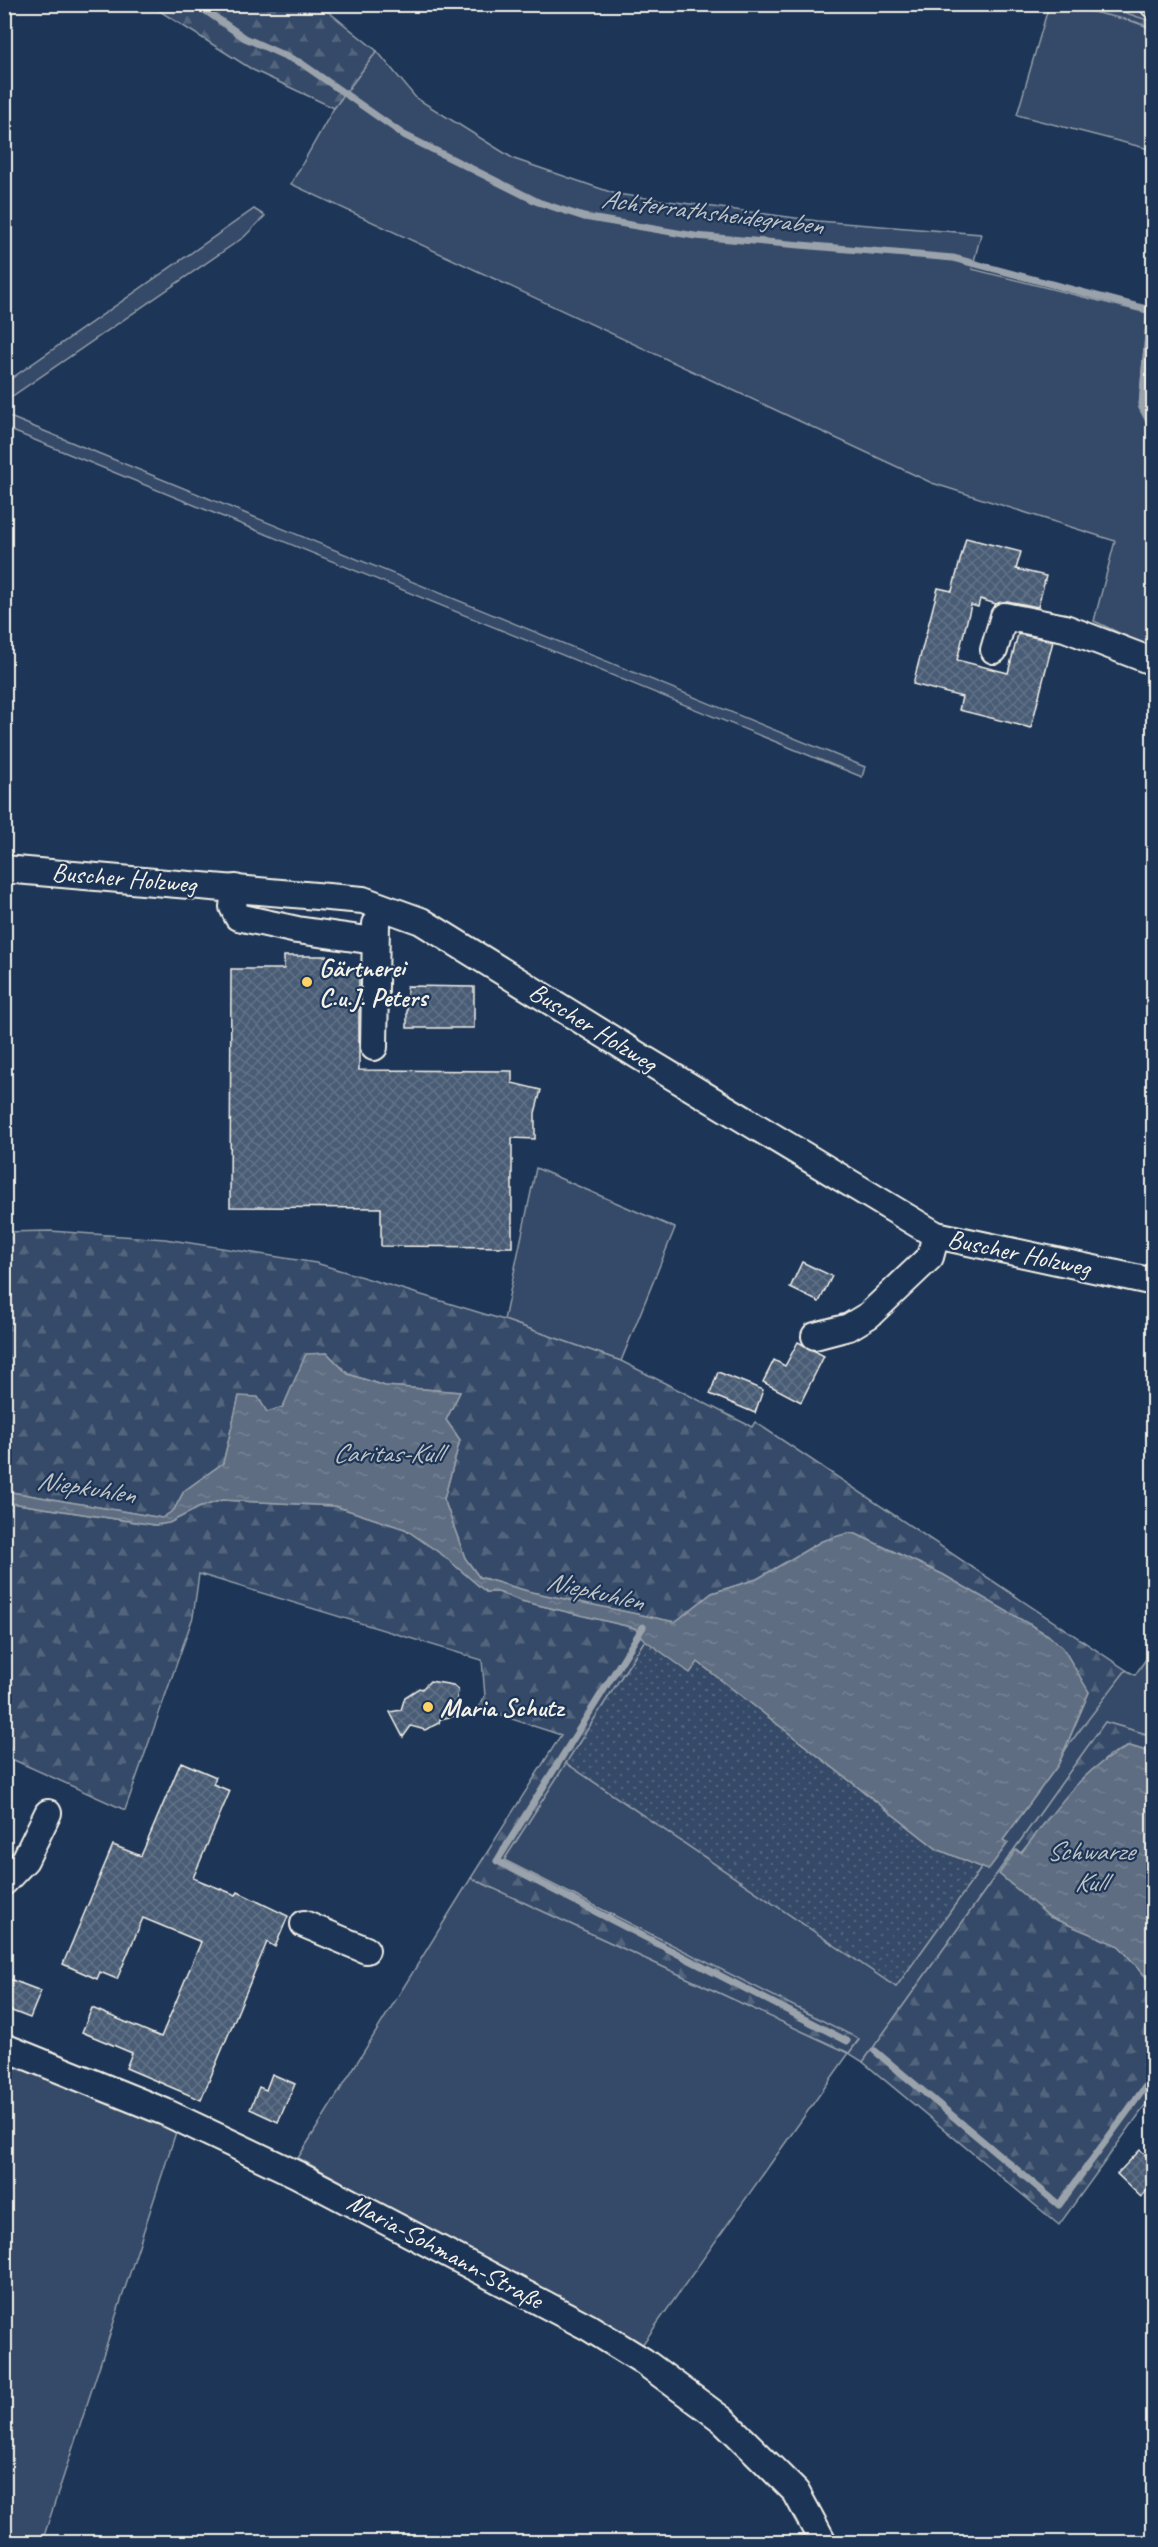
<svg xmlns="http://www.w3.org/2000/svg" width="1158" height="2547" font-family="Caveat,sans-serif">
  <defs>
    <pattern id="forest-firs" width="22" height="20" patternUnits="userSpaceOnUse" patternTransform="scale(1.5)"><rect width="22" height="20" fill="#354a67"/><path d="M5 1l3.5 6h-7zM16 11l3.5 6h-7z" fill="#53657d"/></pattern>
    <pattern id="park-dots" width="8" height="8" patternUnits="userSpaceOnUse" patternTransform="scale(1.5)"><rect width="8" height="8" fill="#354a67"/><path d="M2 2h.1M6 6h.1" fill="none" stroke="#53657d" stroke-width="1.8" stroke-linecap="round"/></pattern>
    <pattern id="water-ripples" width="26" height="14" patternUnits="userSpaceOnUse" patternTransform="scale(1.5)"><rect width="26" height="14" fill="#5e6d82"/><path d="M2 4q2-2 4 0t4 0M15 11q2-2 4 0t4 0" fill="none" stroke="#768294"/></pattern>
    <pattern id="building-cross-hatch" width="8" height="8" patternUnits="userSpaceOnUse" patternTransform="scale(1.5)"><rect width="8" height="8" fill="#485b74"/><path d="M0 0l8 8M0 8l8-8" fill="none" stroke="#637388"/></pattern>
  </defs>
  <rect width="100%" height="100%" fill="#1d3557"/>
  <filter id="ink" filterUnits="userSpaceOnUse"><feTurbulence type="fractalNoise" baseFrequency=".0167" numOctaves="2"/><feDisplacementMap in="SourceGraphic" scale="12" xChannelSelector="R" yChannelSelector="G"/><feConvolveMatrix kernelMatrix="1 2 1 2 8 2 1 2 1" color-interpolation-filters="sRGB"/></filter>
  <g filter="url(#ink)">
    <g fill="#354a67" stroke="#949ea8" stroke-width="1.5">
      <path d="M1049 5C1081 5 1124 17 1153 29V150L1017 115Z"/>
      <polygon points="377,51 416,98 514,159 616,194 818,221 981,234 972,269 1147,313 1139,408 1153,435 1153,649 1094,621 1115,541 932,483 291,184 334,108"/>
      <polygon points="254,209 265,216 244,237 5,401 5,383"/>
      <polygon points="5,415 865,767 862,777 5,428"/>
      <polygon points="536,1168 675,1228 621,1361 504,1320"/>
      <path d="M1153 1649V1736L1105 1722 863 2062 849 2053 642 2345 298 2158 471 1878 849 2053 859 2040 504 1860 566 1763 896 1987 982 1867 988 1869 1007 1844 1003 1840 1058 1765C1073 1730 1102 1699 1126 1670L1135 1675Z"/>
      <polygon points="4,2056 177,2129 42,2542 5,2542"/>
    </g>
    <g fill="url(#forest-firs)" stroke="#949ea8" stroke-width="1.5">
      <polygon points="150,5 320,5 377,51 334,108 253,70"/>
      <polygon points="1063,5 1153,5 1153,29 1136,22"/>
      <polygon points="50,1231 165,1239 316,1263 504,1320 621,1361 752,1427 755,1422 1126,1670 1064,1751 1089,1692 1048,1635 942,1574 856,1534 822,1541 757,1579 712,1593 675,1622 531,1592 479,1577 465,1558 444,1499 460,1440 446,1420 460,1392 385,1386 348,1374 327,1353 306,1355 283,1407 267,1413 239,1397 223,1463 184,1491 174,1510 162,1518 5,1491 4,1232"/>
      <polygon points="222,1500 335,1506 405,1529 444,1556 486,1592 498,1592 521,1601 635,1628 645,1640 504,1860 859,2039 849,2053 471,1878 561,1735 478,1708 485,1696 482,1660 199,1574 193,1617 125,1810 5,1756 4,1502 155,1525 169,1523 198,1508"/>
      <polygon points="1105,1722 1153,1736 1153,1753 1129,1746 1109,1755 1021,1853 1017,1850 1050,1917 1119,1946 1148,1979 1153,1989 1153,2095 1059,2225 863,2062"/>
    </g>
    <g fill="url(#park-dots)" stroke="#949ea8" stroke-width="1.5">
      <polygon points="1102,5 1153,5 1153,22"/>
      <polygon points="645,1640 690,1672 698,1662 937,1849 982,1867 896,1987 566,1763"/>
    </g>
    <g fill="url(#water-ripples)" stroke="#9aa2ab" stroke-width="1.5">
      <polygon points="327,1353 348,1374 385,1386 460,1392 446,1420 460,1440 444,1499 465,1558 479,1577 531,1592 675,1622 712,1593 757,1579 822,1541 848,1533 856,1534 942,1574 1048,1635 1063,1648 1089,1692 1058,1765 1003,1840 1008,1843 988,1870 937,1849 698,1662 690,1673 645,1640 635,1628 521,1601 498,1592 486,1592 444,1556 405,1529 335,1506 222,1500 198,1508 169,1523 155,1525 5,1502 5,1491 162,1518 174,1510 184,1491 223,1463 239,1396 258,1397 267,1412 283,1407 306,1354"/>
      <path d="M1130 1746 1153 1753V1989L1148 1979 1119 1946 1050 1917 999 1874 1016 1850 1021 1853C1053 1814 1082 1766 1130 1746Z"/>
    </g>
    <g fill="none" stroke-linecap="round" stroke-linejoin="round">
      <g stroke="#9aa2ab" stroke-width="7">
        <polyline points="196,4 245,38 301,63 404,135 538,202 584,217 695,236 953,258 1150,310 1142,406 1154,430"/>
        <polyline points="643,1627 497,1861 847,2041"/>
        <polyline points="875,2051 1059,2205 1154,2075"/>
      </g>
    </g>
    <g fill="url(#building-cross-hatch)" stroke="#f4f1e8" stroke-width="1.5">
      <polygon points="966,538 1021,552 1016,569 1046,576 1038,607 1007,601 996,604 980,599 978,607 971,605 957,660 1008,673 1018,634 1053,641 1031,728 959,710 962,697 913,684 938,588 952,591"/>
      <polygon points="284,956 327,956 327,970 359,970 359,1070 512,1071 512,1083 541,1090 535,1113 535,1139 512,1138 512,1247 381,1246 381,1208 230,1207 231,969 284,969"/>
      <polygon points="407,986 474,987 474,1028 407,1028"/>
      <polygon points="802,1262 832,1276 819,1302 790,1288"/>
      <polygon points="798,1342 824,1356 801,1402 763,1382 774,1360 785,1366"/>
      <polygon points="718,1372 763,1390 755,1413 710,1394"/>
      <polygon points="430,1681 453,1685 458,1690 454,1716 440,1719 439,1723 425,1730 411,1726 403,1737 390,1712 401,1710 405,1697 419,1688 422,1689"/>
      <polygon points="181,1762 216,1777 213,1784 230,1791 193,1878 236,1895 238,1892 288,1916 275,1947 267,1942 201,2100 126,2068 132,2053 82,2032 92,2008 161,2037 201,1942 143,1918 117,1979 100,1972 97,1979 63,1964 113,1845 141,1856"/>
      <polygon points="4,1977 41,1991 30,2018 4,2008"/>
      <polygon points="272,2074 295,2084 278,2122 250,2109 259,2087 266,2090"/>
      <polygon points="1140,2150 1154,2163 1154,2183 1141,2197 1117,2174"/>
    </g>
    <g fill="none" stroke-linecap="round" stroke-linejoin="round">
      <g stroke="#f4f1e8" stroke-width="30">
        <g id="minor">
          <polyline points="1153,4 1154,5"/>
          <polyline points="994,650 1004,616 1065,628 1154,662"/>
          <polyline points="4,869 363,900 421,921 639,1056 936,1235 1154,1282"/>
          <polyline points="235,888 233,907 238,917 297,930 375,941"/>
          <polyline points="374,1047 376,924"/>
          <polyline points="815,1336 849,1327 869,1315 930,1257 936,1235"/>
          <polyline points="4,1882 25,1860 48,1813"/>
          <polyline points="304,1924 366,1950"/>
          <polyline points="4,2047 165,2112 296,2174 588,2327 643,2361 724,2421 796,2492 823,2542"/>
        </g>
      </g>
      <use href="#minor" stroke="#1d3557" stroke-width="26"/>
    </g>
  </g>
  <g fill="#ffd166" stroke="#1d3557" stroke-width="2">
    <circle cx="307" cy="982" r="6"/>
    <circle cx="428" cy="1707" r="6"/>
  </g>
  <g text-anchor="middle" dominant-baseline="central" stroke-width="4.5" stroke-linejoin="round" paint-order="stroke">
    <g font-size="26" fill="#f4f1e8" stroke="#1d3557">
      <text transform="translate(124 878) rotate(5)">Buscher Holzweg</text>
      <text transform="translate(593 1027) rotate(32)">Buscher Holzweg</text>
      <text transform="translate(1019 1253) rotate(12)">Buscher Holzweg</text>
      <text transform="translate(445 2251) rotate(28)">Maria-Sohmann-Straße</text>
    </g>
    <g font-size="26" font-weight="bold" fill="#f4f1e8" stroke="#1d3557" text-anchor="start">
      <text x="319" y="967">Gärtnerei<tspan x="319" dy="30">C.u.J. Peters</tspan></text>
      <text x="440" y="1707">Maria Schutz</text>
    </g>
    <g font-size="27" font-style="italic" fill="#c0c3c4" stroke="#1d3557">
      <text transform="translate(712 212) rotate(7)">Achterrathsheidegraben</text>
      <text x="387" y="1453">Caritas-Kull</text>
      <text transform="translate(86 1487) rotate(9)">Niepkuhlen</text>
      <text transform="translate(595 1591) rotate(13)">Niepkuhlen</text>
      <text x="1090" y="1851">Schwarze<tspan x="1090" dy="31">Kull</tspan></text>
    </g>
  </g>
  <rect width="1158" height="2547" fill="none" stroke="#1d3557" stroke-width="24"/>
  <rect x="12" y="12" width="1134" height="2523" fill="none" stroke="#f4f1e8" stroke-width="2" filter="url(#ink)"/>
</svg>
